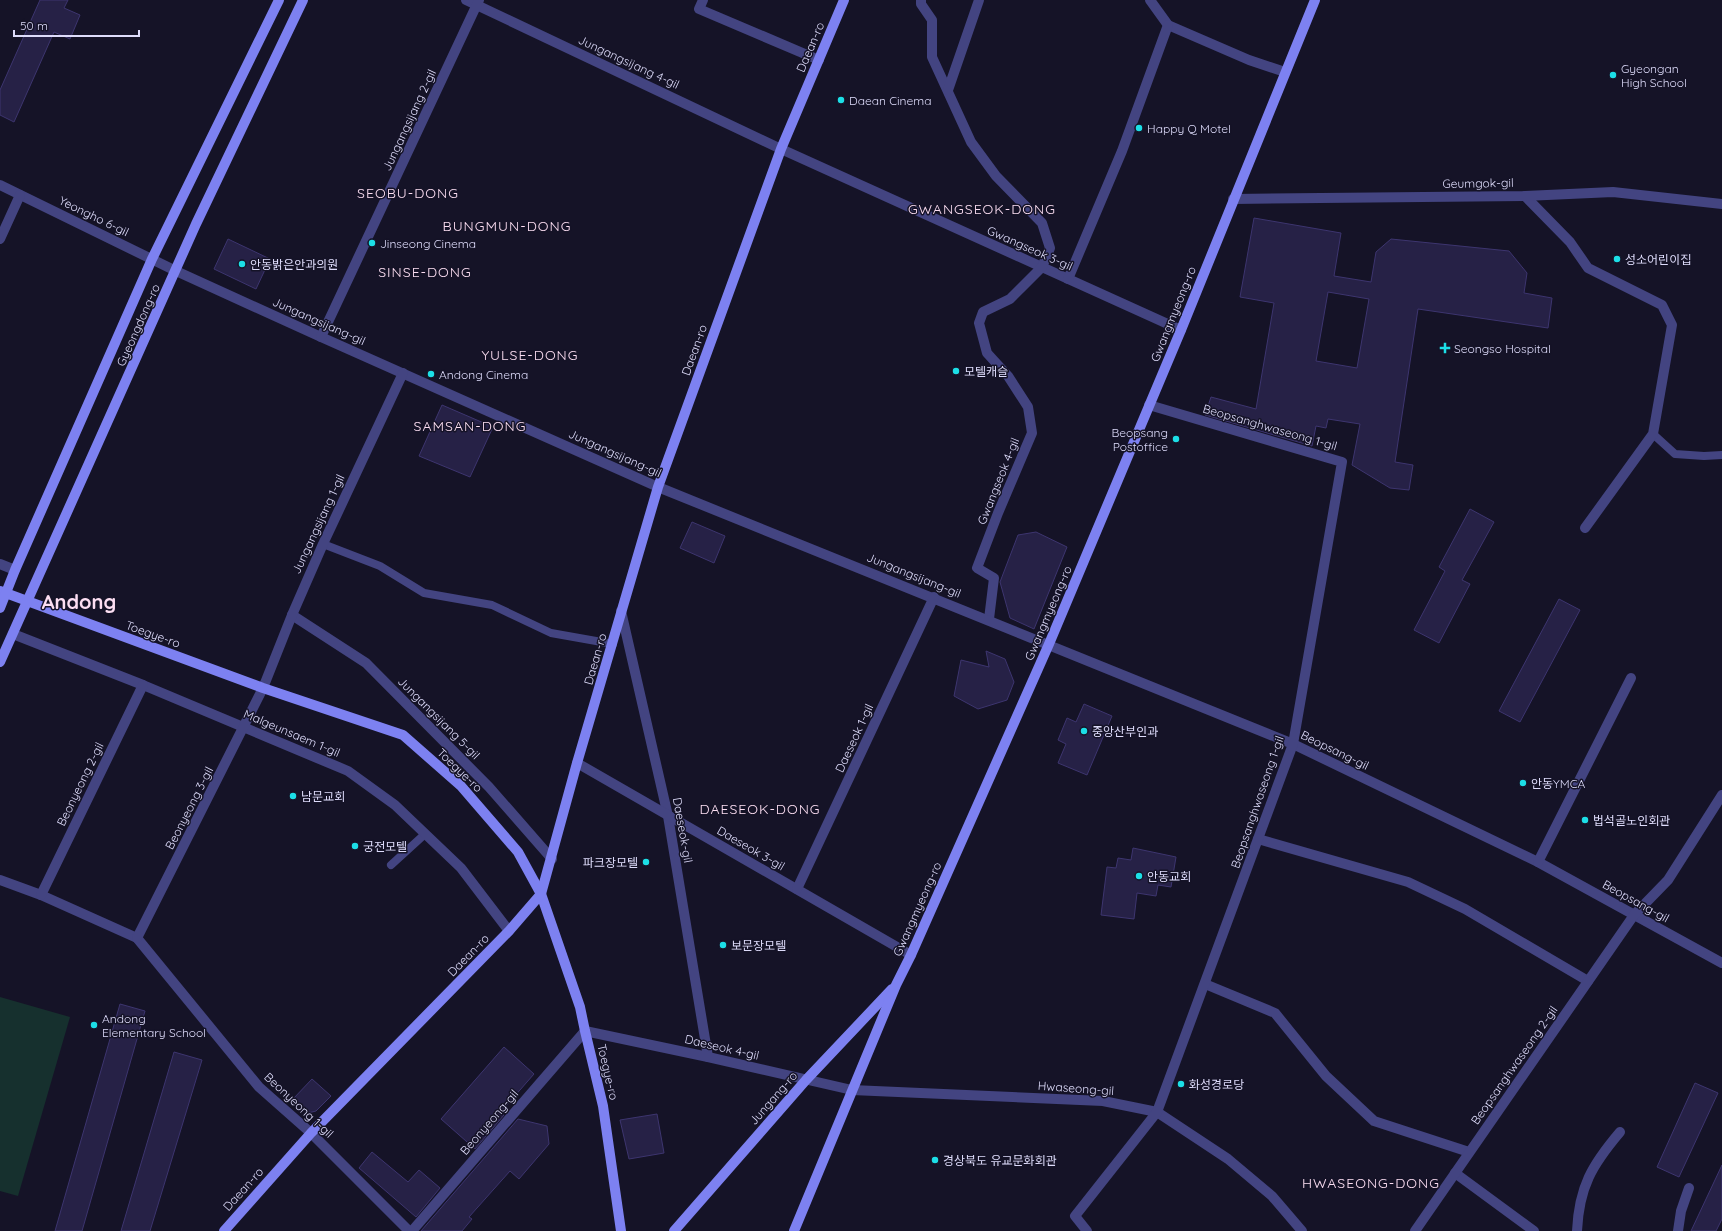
<svg xmlns="http://www.w3.org/2000/svg" width="1722" height="1231" font-family="Quicksand,'Noto Sans KR',sans-serif">
  <rect width="100%" height="100%" fill="#151327"/>
  <polygon fill="#16302e" points="0,997 70,1017 18,1196 0,1191"/>
  <g fill="#262146" stroke="#3d356f" fill-rule="evenodd">
    <polygon points="40,0 68,0 64,8 80,15 70,39 54,32 14,122 0,115 0,90"/>
    <path d="M1254 218 1341 233 1334 276 1371 282 1376 252 1391 239 1509 251 1527 273 1524 293 1552 298 1548 328 1418 309 1395 462 1413 465 1409 490 1390 488 1352 465 1360 424 1328 419 1326 428 1316 426 1312 446 1205 415 1211 397 1256 409 1274 303 1240 297ZM1328 292 1369 299 1357 368 1316 361Z"/>
    <polygon points="228,239 270,259 256,289 214,269"/>
    <polygon points="442,405 493,427 470,477 419,456"/>
    <polygon points="1470,509 1494,522 1462,580 1470,584 1439,643 1414,630 1445,571 1439,567"/>
    <polygon points="692,522 725,536 714,563 680,548"/>
    <polygon points="1036,532 1067,547 1034,629 1010,618 1000,582 1018,535"/>
    <polygon points="1559,599 1580,610 1520,722 1499,711"/>
    <polygon points="986,651 1005,659 1014,682 1007,700 978,709 954,696 961,660 989,667"/>
    <polygon points="1084,704 1112,716 1087,775 1058,763 1066,744 1058,740 1067,718 1076,722"/>
    <polygon points="1133,848 1176,857 1171,887 1158,885 1156,896 1137,893 1134,919 1101,915 1107,867 1116,868 1118,858 1131,860"/>
    <polygon points="120,1004 145,1011 82,1231 55,1231"/>
    <polygon points="504,1047 534,1074 499,1114 504,1115 475,1149 441,1119"/>
    <polygon points="174,1052 202,1060 150,1231 121,1231"/>
    <polygon points="312,1079 331,1096 316,1111 308,1113 293,1099"/>
    <polygon points="1695,1083 1718,1093 1679,1177 1657,1167"/>
    <polygon points="657,1114 664,1153 629,1159 620,1120"/>
    <polygon points="518,1119 547,1126 549,1144 519,1179 510,1171 469,1217 472,1219 462,1231 421,1231"/>
    <polygon points="372,1152 408,1182 419,1170 440,1188 416,1217 359,1168"/>
    <polygon points="1722,1165 1722,1219 1716,1231 1691,1231"/>
  </g>
  <g fill="none" stroke-linecap="round" stroke-linejoin="round">
    <g stroke="#434481" stroke-width="8">
      <polyline points="1653,434 1675,454 1704,456 1722,455"/>
      <polyline points="323,544 380,566 424,593 492,605 551,633 613,644"/>
      <polyline points="391,865 425,834"/>
    </g>
    <g stroke="#434481" stroke-width="10">
      <polyline points="466,0 781,149 1181,330"/>
      <polyline points="703,0 699,9 819,60"/>
      <polyline points="921,0 921,4 932,20 932,57 971,142 996,176 1042,223 1050,248 1042,267 1010,299 983,312 979,323 987,353 1008,376 1028,407 1032,433 998,513 977,568 994,578 989,619"/>
      <polyline points="1150,0 1168,25 1249,60 1285,72"/>
      <polyline points="948,90 979,0"/>
      <polyline points="0,185 176,271 321,337 658,487 1293,744 1538,862 1722,963"/>
      <polyline points="1525,196 1570,242 1588,268 1662,305 1672,325 1653,434 1585,528"/>
      <polyline points="1233,199 1525,196 1613,192 1722,204"/>
      <polyline points="0,239 20,195"/>
      <polyline points="1068,279 1122,151 1168,25"/>
      <polyline points="321,337 479,0"/>
      <polyline points="0,564 15,570"/>
      <polyline points="621,611 668,816 708,1057"/>
      <polyline points="292,615 366,663 489,787 552,859"/>
      <polyline points="13,634 143,685 348,771 395,805 461,868 509,931"/>
      <polyline points="577,763 911,955"/>
      <polyline points="1258,839 1408,882 1465,909 1588,981"/>
      <polyline points="1538,862 1631,678"/>
      <polyline points="0,880 41,895 137,938 259,1087 311,1133 409,1231"/>
      <polyline points="797,889 934,597"/>
      <polyline points="41,895 143,685"/>
      <polyline points="137,938 263,688 292,615 323,544 403,373"/>
      <polyline points="1205,984 1275,1013 1326,1076 1374,1121 1469,1152"/>
      <polyline points="1455,1173 1534,1231"/>
      <polyline points="412,1231 585,1031 708,1057 852,1090 1103,1101 1157,1112 1228,1159 1272,1196 1302,1231"/>
      <polyline points="1087,1231 1075,1216 1157,1112 1293,744 1342,462 1149,405"/>
      <polyline points="1415,1231 1634,915 1668,880 1722,795"/>
      <path d="M1577 1231C1579 1187 1592 1165 1620 1132"/>
      <polyline points="1678,1231 1681,1211 1689,1188"/>
    </g>
    <g stroke="#7d81f1" stroke-width="10">
      <polyline points="0,591 263,688 403,735 461,786 518,852 541,894 580,1007 585,1031 603,1106 621,1231"/>
      <polyline points="0,608 15,570 152,259 279,0"/>
      <polyline points="0,662 196,224 303,0"/>
      <polyline points="224,1231 311,1133 509,931 541,894 577,763 658,487 781,149 844,0"/>
      <polyline points="674,1231 806,1080 892,989"/>
      <polyline points="794,1231 896,985 911,955 1049,644 1181,330 1315,0"/>
    </g>
  </g>
  <g fill="#1cdfe7" stroke="#151327" stroke-width="1.5">
    <circle cx="1613" cy="75" r="4"/>
    <circle cx="841" cy="100" r="4"/>
    <circle cx="1139" cy="128" r="4"/>
    <circle cx="372" cy="243" r="4"/>
    <circle cx="1617" cy="259" r="4"/>
    <circle cx="242" cy="264" r="4"/>
    <path d="M1443 342h4v4h4v4h-4v4h-4v-4h-4v-4h4z"/>
    <circle cx="956" cy="371" r="4"/>
    <circle cx="431" cy="374" r="4"/>
    <circle cx="1176" cy="439" r="4"/>
    <circle cx="1084" cy="731" r="4"/>
    <circle cx="1523" cy="783" r="4"/>
    <circle cx="293" cy="796" r="4"/>
    <circle cx="1585" cy="820" r="4"/>
    <circle cx="355" cy="846" r="4"/>
    <circle cx="646" cy="862" r="4"/>
    <circle cx="1139" cy="876" r="4"/>
    <circle cx="723" cy="945" r="4"/>
    <circle cx="94" cy="1025" r="4"/>
    <circle cx="1181" cy="1084" r="4"/>
    <circle cx="935" cy="1160" r="4"/>
  </g>
  <g text-anchor="middle" dominant-baseline="central" stroke-width="3" stroke-linejoin="round" paint-order="stroke">
    <g font-size="12" fill="#dedcfb" stroke="#151327">
      <text transform="translate(810 47) rotate(-67)">Daean-ro</text>
      <text transform="translate(629 62) rotate(25)">Jungangsijang 4-gil</text>
      <text transform="translate(409 120) rotate(-65)">Jungangsijang 2-gil</text>
      <text transform="translate(1478 183) rotate(-1)">Geumgok-gil</text>
      <text transform="translate(94 216) rotate(26)">Yeongho 6-gil</text>
      <text transform="translate(1030 248) rotate(24)">Gwangseok 3-gil</text>
      <text transform="translate(1173 314) rotate(-68)">Gwangmyeong-ro</text>
      <text transform="translate(319 321) rotate(24)">Jungangsijang-gil</text>
      <text transform="translate(138 325) rotate(-66)">Gyeongdong-ro</text>
      <text transform="translate(694 350) rotate(-70)">Daean-ro</text>
      <text transform="translate(1270 427) rotate(16)">Beopsanghwaseong 1-gil</text>
      <text transform="translate(615 453) rotate(24)">Jungangsijang-gil</text>
      <text transform="translate(998 481) rotate(-68)">Gwangseok 4-gil</text>
      <text transform="translate(318 524) rotate(-65)">Jungangsijang 1-gil</text>
      <text transform="translate(914 575) rotate(22)">Jungangsijang-gil</text>
      <text transform="translate(1048 613) rotate(-67)">Gwangmyeong-ro</text>
      <text transform="translate(153 634) rotate(20)">Toegye-ro</text>
      <text transform="translate(595 659) rotate(-74)">Daean-ro</text>
      <text transform="translate(439 718) rotate(45)">Jungangsijang 5-gil</text>
      <text transform="translate(292 733) rotate(23)">Malgeunsaem 1-gil</text>
      <text transform="translate(854 738) rotate(-65)">Daeseok 1-gil</text>
      <text transform="translate(1335 750) rotate(26)">Beopsang-gil</text>
      <text transform="translate(460 770) rotate(44)">Toegye-ro</text>
      <text transform="translate(80 784) rotate(-64)">Beonyeong 2-gil</text>
      <text transform="translate(1257 802) rotate(-71)">Beopsanghwaseong 1-gil</text>
      <text transform="translate(189 808) rotate(-63)">Beonyeong 3-gil</text>
      <text transform="translate(683 830) rotate(80)">Daeseok-gil</text>
      <text transform="translate(751 848) rotate(30)">Daeseok 3-gil</text>
      <text transform="translate(1636 901) rotate(29)">Beopsang-gil</text>
      <text transform="translate(917 909) rotate(-66)">Gwangmyeong-ro</text>
      <text transform="translate(468 955) rotate(-46)">Daean-ro</text>
      <text transform="translate(722 1047) rotate(13)">Daeseok 4-gil</text>
      <text transform="translate(1514 1065) rotate(-55)">Beopsanghwaseong 2-gil</text>
      <text transform="translate(608 1072) rotate(77)">Toegye-ro</text>
      <text transform="translate(1076 1088) rotate(4)">Hwaseong-gil</text>
      <text transform="translate(773 1098) rotate(-49)">Jungang-ro</text>
      <text transform="translate(299 1105) rotate(43)">Beonyeong 1-gil</text>
      <text transform="translate(489 1122) rotate(-49)">Beonyeong-gil</text>
      <text transform="translate(243 1189) rotate(-48)">Daean-ro</text>
    </g>
    <g font-size="12" fill="#dedcfb" stroke="#151327" text-anchor="start">
      <text x="1621" y="68">Gyeongan<tspan x="1621" dy="14">High School</tspan></text>
      <text x="849" y="100">Daean Cinema</text>
      <text x="1147" y="128">Happy Q Motel</text>
      <text x="380" y="243">Jinseong Cinema</text>
      <text x="1625" y="259">성소어린이집</text>
      <text x="250" y="264">안동밝은안과의원</text>
      <text x="1454" y="348">Seongso Hospital</text>
      <text x="964" y="371">모텔캐슬</text>
      <text x="439" y="374">Andong Cinema</text>
      <text x="1168" y="432" text-anchor="end">Beopsang<tspan x="1168" dy="14">Postoffice</tspan></text>
      <text x="1092" y="731">중앙산부인과</text>
      <text x="1531" y="783">안동YMCA</text>
      <text x="301" y="796">남문교회</text>
      <text x="1593" y="820">법석골노인회관</text>
      <text x="363" y="846">궁전모텔</text>
      <text x="638" y="862" text-anchor="end">파크장모텔</text>
      <text x="1147" y="876">안동교회</text>
      <text x="731" y="945">보문장모텔</text>
      <text x="102" y="1018">Andong<tspan x="102" dy="14">Elementary School</tspan></text>
      <text x="1189" y="1084">화성경로당</text>
      <text x="943" y="1160">경상북도 유교문화회관</text>
    </g>
    <g font-size="14" letter-spacing="1" fill="#fcdef2" stroke="#151327">
      <text x="408" y="193">SEOBU-DONG</text>
      <text x="982" y="209">GWANGSEOK-DONG</text>
      <text x="507" y="226">BUNGMUN-DONG</text>
      <text x="425" y="272">SINSE-DONG</text>
      <text x="530" y="355">YULSE-DONG</text>
      <text x="470" y="426">SAMSAN-DONG</text>
      <text x="760" y="809">DAESEOK-DONG</text>
      <text x="1371" y="1183">HWASEONG-DONG</text>
    </g>
    <g font-size="20" font-weight="bold" fill="#fcdef2" stroke="#151327">
      <text x="79" y="601">Andong</text>
    </g>
  </g>
  <path d="M14 30v6h125v-6" fill="none" stroke="#dedcfb" stroke-width="2"/>
  <text x="20" y="30" font-size="12" fill="#dedcfb" stroke="#151327" stroke-width="3" paint-order="stroke">50 m</text>
</svg>
